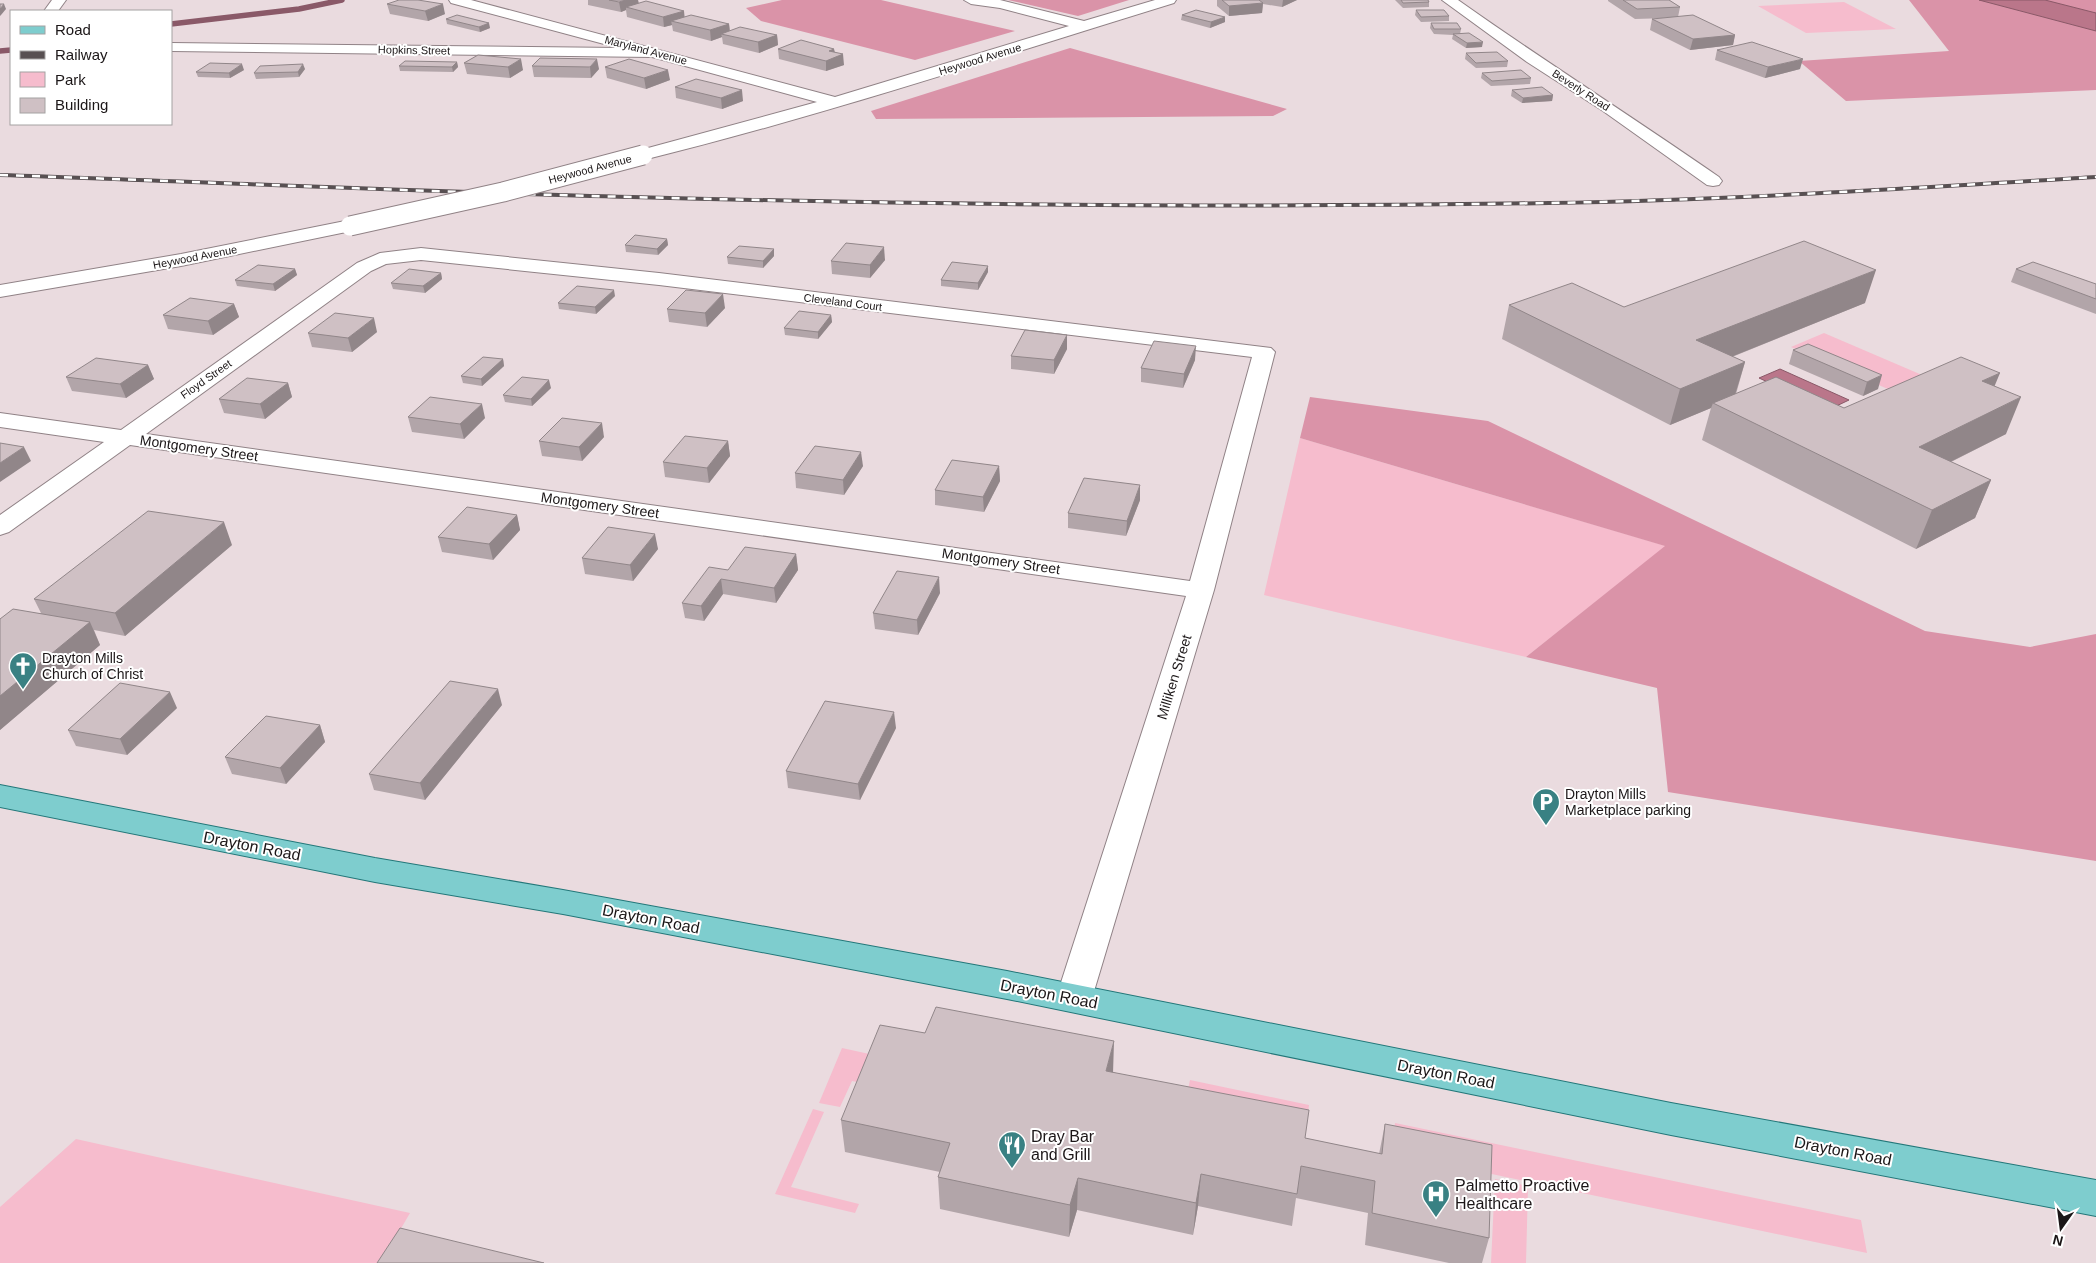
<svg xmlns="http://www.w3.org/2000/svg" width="2096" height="1263" font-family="Arial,sans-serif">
  <rect width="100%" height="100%" fill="#eadbdf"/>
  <g fill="#f6bccd">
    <polygon points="1844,2 1896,29 1806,33 1758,6"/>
    <polygon points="1824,333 1929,378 1897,393 1791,347"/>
    <polygon points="1300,438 1666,546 1526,657 1264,595"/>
    <polygon points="842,1048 883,1057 872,1085 852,1081 840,1107 819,1103"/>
    <polygon points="1190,1080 1309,1105 1304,1142 1182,1118"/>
    <polygon points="813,1109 824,1112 791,1187 859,1204 855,1213 775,1194"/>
    <polygon points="1395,1123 1861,1220 1867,1253 1392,1153"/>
    <polygon points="76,1139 410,1213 381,1263 0,1263 0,1207"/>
    <polygon points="1495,1179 1528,1186 1526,1263 1491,1263"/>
  </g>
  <g fill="#da93a8">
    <polygon points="782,0 881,0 1015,31 915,60 761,21 746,8"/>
    <polygon points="1008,0 1129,0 1078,16"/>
    <polygon points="1909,0 2096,0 2096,90 1846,101 1799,61 1949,51"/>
    <polygon points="1070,48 1287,109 1273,116 876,119 871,111"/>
    <polygon points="1310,397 1488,421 1925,631 2030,647 2096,634 2096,861 1668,792 1657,688 1526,657 1665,546 1300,438"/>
  </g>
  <g fill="#ba768a" stroke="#8a5968">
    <polygon points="1979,0 2045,0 2096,13 2096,31"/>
    <polygon points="1780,369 1849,400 1828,410 1759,378"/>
  </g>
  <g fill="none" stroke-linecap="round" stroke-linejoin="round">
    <g stroke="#8a5968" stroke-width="5.5">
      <polyline points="171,24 299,9 342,0"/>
      <polyline points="0,51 11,50"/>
    </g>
    <g stroke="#908286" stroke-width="2">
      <g id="minor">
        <polygon points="52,0 66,0 58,11 44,11"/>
        <path d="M449 0H471L835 97 1069 26 1000 8 971 4 964 0H1000L1084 21 1155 0H1176L1174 3C998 57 822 116 643 160L637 159 635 155 637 151 817 102 652 57 171 51V43L619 48 451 3Z"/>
        <path d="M1442 0H1458C1544 61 1633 117 1719 177L1722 181 1719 185 1713 186 1707 185 1603 111 1527 62Z"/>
        <polygon points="350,220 356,222 359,226 356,230 181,266 0,297 0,285 181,254"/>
        <path d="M421 248 659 273 1271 348 1275 352 1214 590 1092 998 1087 1008 1074 1012 1061 1008 1056 998 1186 596 130 445 9 532 0 535V515L104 442 0 427V413L121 430 357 263 380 253ZM421 260 659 285 1252 357 1190 581 146 434 371 271 386 264Z"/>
      </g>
    </g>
    <g stroke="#237779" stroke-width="2">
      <polygon id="major" points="0,785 375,858 563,890 1007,971 1671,1103 2096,1180 2096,1216 1671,1135 1007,999 563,914 375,882 0,807"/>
    </g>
    <use href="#minor" fill="#fff" fill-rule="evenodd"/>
    <use href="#major" fill="#7ecdce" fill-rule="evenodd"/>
    <g stroke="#585052" stroke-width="4">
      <path id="rail" d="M0 175C211 182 421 192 632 197 937 205 1243 208 1549 203 1731 200 1914 188 2096 177"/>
    </g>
    <use href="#rail" stroke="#fff" stroke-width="2.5" stroke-dasharray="8" stroke-linecap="butt"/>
    <g stroke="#908286" stroke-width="21" stroke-linecap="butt">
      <polyline id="minor-bridge" points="350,226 503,192 643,155"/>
    </g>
    <use href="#minor-bridge" stroke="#fff" stroke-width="19"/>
  </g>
  <g fill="#b2a5a9">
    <polygon points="588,0 638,0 639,4 684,11 684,17 729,24 730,31 777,35 778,45 759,53 723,44 722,37 711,41 673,31 672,25 664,27 627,17 626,10 621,12 588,5"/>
    <polygon points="1217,0 1297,0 1282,7 1263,4 1262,13 1229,16 1217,6"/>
    <polygon points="1395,0 1428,0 1429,2 1429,7 1403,8"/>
    <polygon points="1608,0 1669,0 1680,7 1678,17 1735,35 1733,45 1690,50 1650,30 1652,19 1668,18 1635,19 1608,1"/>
    <polygon points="387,4 445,14 428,21 390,14"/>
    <polygon points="1416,10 1449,16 1449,21 1421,22 1415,15"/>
    <polygon points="1182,15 1225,22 1210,28 1181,20"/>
    <polygon points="446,19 490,28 480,32 447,24"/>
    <polygon points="1431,23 1461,29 1460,34 1482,47 1466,48 1452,39 1453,35 1434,34 1430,28"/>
    <polygon points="778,49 834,49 835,52 844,65 826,71 779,59"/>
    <polygon points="1717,50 1800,69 1765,78 1715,60"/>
    <polygon points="1466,53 1508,61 1507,67 1476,68 1465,59"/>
    <polygon points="478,55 523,70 510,78 467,74 464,63"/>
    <polygon points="540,58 599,69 591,78 534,77 532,66"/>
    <polygon points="457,62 458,67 453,72 400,71 399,66"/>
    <polygon points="605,67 670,80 646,89 607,78"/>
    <polygon points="305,69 299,77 256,79 254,73"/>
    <polygon points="244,70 230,78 198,77 196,72"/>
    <polygon points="1482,73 1531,78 1530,84 1491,86 1481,78"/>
    <polygon points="675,87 743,101 722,109 676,98"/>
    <polygon points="1512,90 1553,95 1552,101 1522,103 1511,96"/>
    <polygon points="667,239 668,245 658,255 626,252 625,245"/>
    <polygon points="774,256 763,268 728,264 727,257"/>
    <polygon points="885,260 870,278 832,274 831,261"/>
    <polygon points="295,269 297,275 275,291 237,286 235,280"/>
    <polygon points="2016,269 2096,284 2096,314 2011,282"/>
    <polygon points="988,272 978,290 941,286 941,280"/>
    <polygon points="441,273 442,279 425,293 393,289 391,283"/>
    <polygon points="615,296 596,314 559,309 558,303"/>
    <polygon points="1865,303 1732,357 1745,362 1736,394 1844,408 1995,386 2006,434 1951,462 1991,480 1975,518 1916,549 1702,440 1711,408 1670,425 1502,339 1509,305 1624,307"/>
    <polygon points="234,304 239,317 213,335 168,329 163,315"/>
    <polygon points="725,308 707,327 669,322 667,309"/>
    <polygon points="831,315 832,322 818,339 785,335 784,328"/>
    <polygon points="377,332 352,352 312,347 308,333"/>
    <polygon points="1067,335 1067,349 1054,374 1011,369 1011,356"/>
    <polygon points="1808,344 1878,389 1863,396 1789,364 1793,350"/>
    <polygon points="503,359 504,366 482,386 463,383 461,376"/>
    <polygon points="1195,360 1183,388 1141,382 1141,368"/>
    <polygon points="148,365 154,379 126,398 72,391 66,377"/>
    <polygon points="288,383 292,397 265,419 224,413 219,399"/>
    <polygon points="551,388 532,406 505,402 503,395"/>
    <polygon points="408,417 485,418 464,439 412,432"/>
    <polygon points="604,437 582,461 542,456 539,441"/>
    <polygon points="728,441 730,456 709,483 665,477 663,462"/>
    <polygon points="863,466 844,495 796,488 795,473"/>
    <polygon points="999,466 1000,481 984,512 935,505 935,490"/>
    <polygon points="1140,500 1126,536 1068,528 1068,513"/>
    <polygon points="517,515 520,530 493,560 442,552 438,537"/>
    <polygon points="232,545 125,636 94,630 100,645 0,730 0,619 41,613 34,599"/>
    <polygon points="658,549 633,581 585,574 582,558"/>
    <polygon points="796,554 798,570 776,603 723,594 704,621 685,618 682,603 728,570"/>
    <polygon points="940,593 918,635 875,629 873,613"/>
    <polygon points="502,705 425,800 374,790 369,774"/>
    <polygon points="177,708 127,755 76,746 68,730"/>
    <polygon points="320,725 325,742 286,784 232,774 225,757"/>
    <polygon points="896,728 860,800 788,788 786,771"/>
    <polygon points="1113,1072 1305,1138 1379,1154 1385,1124 1489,1238 1482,1263 1449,1263 1365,1245 1368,1213 1296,1198 1292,1226 1198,1206 1193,1235 1077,1210 1069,1237 940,1209 938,1177 940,1172 845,1152 841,1120"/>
  </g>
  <g fill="#918689">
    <polygon points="626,0 638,0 639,6 626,7 626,10 621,12 619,2"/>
    <polygon points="1283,0 1297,0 1282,7"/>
    <polygon points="1263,3 1262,13 1229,16 1229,6"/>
    <polygon points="4,4 6,9 1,15 0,16 0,9"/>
    <polygon points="443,4 445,14 428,21 425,11"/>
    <polygon points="684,11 685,21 671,21 672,25 664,27 663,17"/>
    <polygon points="1225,17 1225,22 1210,28 1211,22"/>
    <polygon points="489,23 490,28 480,32 479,27"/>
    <polygon points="729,24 730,34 721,34 722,37 711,41 710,30"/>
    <polygon points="777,35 778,45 759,53 758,42"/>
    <polygon points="1735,35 1733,45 1690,50 1693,39"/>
    <polygon points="1483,42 1482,47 1466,48 1467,43"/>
    <polygon points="834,49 835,57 843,54 844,65 826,71 826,61 829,51"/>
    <polygon points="521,59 523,70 510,78 508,67"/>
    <polygon points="597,59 599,69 591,78 590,67"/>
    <polygon points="1803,59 1800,69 1765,78 1768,67"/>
    <polygon points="457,62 458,67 453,72 452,67"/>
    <polygon points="242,64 244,70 230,78 229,73"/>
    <polygon points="303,64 305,69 299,77 298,72"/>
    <polygon points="668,70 670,80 646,89 644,78"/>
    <polygon points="742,90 743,101 722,109 721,98"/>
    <polygon points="1553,95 1552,101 1522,103 1523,98"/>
    <polygon points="667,239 668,245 658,255 657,249"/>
    <polygon points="884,247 885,260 870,278 870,265"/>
    <polygon points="774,249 774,256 763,268 763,261"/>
    <polygon points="988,266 988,272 978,290 978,283"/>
    <polygon points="295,269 297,275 275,291 273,284"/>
    <polygon points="1876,270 1865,303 1686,375 1696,340"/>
    <polygon points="441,273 442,279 425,293 423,286"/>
    <polygon points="614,290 615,296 596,314 595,307"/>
    <polygon points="723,294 725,308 707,327 705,313"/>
    <polygon points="234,304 239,317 213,335 208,321"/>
    <polygon points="831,315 832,322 818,339 818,332"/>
    <polygon points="374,318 377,332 352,352 348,338"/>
    <polygon points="1067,335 1067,349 1054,374 1054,360"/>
    <polygon points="1196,346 1195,360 1183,388 1184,374"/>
    <polygon points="503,359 504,366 482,386 481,379"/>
    <polygon points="1745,362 1734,398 1713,403 1711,408 1670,425 1680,389"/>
    <polygon points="148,365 154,379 126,398 120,384"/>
    <polygon points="2000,373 1985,409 1982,381"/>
    <polygon points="1882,375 1878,389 1863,396 1867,382"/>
    <polygon points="549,380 551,388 532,406 531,399"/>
    <polygon points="288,383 292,397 265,419 260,404"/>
    <polygon points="2021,397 2006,434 1904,485 1919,447"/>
    <polygon points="482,404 485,418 464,439 460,424"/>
    <polygon points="602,423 604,437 582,461 579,447"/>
    <polygon points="728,441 730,456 709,483 707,468"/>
    <polygon points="24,447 31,461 0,482 0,463"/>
    <polygon points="861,452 863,466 844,495 843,480"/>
    <polygon points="999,466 1000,481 984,512 983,497"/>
    <polygon points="1991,480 1975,518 1916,549 1932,510"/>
    <polygon points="1140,485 1140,500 1126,536 1127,521"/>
    <polygon points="517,515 520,530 493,560 489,544"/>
    <polygon points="224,522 232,545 125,636 115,613"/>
    <polygon points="655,534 658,549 633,581 630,565"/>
    <polygon points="796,554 798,570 776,603 774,588"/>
    <polygon points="939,577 940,593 918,635 917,620"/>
    <polygon points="721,579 723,594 704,621 701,606"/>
    <polygon points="90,622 100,645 0,730 0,696"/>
    <polygon points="498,689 502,705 425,800 420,783"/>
    <polygon points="170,692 177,708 127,755 120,739"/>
    <polygon points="894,712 896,728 860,800 858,784"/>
    <polygon points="320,725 325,742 286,784 280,768"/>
    <polygon points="1114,1041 1113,1074 1106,1071"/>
    <polygon points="1201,1174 1198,1206 1193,1235 1196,1203"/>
    <polygon points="1078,1178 1077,1210 1069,1237 1070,1205"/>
  </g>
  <g fill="#cfc0c4" stroke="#918689">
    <polygon points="399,0 418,0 443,4 425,11 387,4"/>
    <polygon points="609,0 626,0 619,2"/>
    <polygon points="1222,0 1259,0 1263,3 1229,6"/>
    <polygon points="1401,0 1428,0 1429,2 1403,3"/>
    <polygon points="1623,0 1669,0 1680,7 1637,9"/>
    <polygon points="646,1 684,11 663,17 626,7"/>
    <polygon points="0,4 4,4 0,9"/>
    <polygon points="1196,10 1225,17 1211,22 1182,15"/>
    <polygon points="1416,10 1444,10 1449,16 1421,17"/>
    <polygon points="457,15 489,23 479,27 446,19"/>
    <polygon points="691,15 729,24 710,30 671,21"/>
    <polygon points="1693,15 1735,35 1693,39 1652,19"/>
    <polygon points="1431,23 1457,23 1461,29 1434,29"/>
    <polygon points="740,27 777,35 758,42 721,34"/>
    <polygon points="1469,33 1483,42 1467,43 1453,34"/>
    <polygon points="801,40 834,49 829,51 843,54 826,61 778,49"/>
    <polygon points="1752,42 1803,59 1768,67 1717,50"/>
    <polygon points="1497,52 1508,61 1476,63 1466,53"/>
    <polygon points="478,55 521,59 508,67 464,63"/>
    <polygon points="540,58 597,59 590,67 532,66"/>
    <polygon points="629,59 668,70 644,78 605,67"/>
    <polygon points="405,61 457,62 452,67 399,66"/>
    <polygon points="210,63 242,64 229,73 196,72"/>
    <polygon points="303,64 298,72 254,73 260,66"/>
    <polygon points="1521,70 1531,78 1492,81 1482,73"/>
    <polygon points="696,79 742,90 721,98 675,87"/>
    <polygon points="1542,87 1553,95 1523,98 1512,90"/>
    <polygon points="635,235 667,239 657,249 625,245"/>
    <polygon points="1804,241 1876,270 1696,340 1745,362 1680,389 1509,305 1572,283 1624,307"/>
    <polygon points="846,243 884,247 870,265 831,261"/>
    <polygon points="739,246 774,249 763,261 727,257"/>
    <polygon points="952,262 988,266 978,283 941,280"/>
    <polygon points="2033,262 2096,284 2096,299 2016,269"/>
    <polygon points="258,265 295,269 273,284 235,280"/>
    <polygon points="409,269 441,273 423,286 391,283"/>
    <polygon points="577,286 614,290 595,307 558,303"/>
    <polygon points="686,290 723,294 705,313 667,309"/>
    <polygon points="190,298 234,304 208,321 163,315"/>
    <polygon points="799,311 831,315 818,332 784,328"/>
    <polygon points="335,313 374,318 348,338 308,333"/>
    <polygon points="1025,330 1067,335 1054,360 1011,356"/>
    <polygon points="1154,341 1196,346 1184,374 1141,368"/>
    <polygon points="1808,344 1882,375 1867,382 1793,350"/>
    <polygon points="483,357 503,359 481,379 461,376"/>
    <polygon points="1961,357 2000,373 1982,381 2021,397 1919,447 1991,480 1932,510 1713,403 1776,377 1844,408"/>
    <polygon points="96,358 148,365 120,384 66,377"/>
    <polygon points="522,377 549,380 531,399 503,395"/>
    <polygon points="247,378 288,383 260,404 219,399"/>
    <polygon points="430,397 482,404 460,424 408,417"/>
    <polygon points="562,418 602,423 579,447 539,441"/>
    <polygon points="685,436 728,441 707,468 663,462"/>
    <polygon points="0,443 24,447 0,463"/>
    <polygon points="815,446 861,452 843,480 795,473"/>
    <polygon points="952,460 999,466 983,497 935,490"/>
    <polygon points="1084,478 1140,485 1127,521 1068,513"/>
    <polygon points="467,507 517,515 489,544 438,537"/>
    <polygon points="148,511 224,522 115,613 34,599"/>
    <polygon points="608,527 655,534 630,565 582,558"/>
    <polygon points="745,547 796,554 774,588 721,579 701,606 682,603 709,567 728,570"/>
    <polygon points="897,571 939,577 917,620 873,613"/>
    <polygon points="13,609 90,622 0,696 0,619"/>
    <polygon points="450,681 498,689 420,783 369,774"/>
    <polygon points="120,683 170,692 120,739 68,730"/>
    <polygon points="825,701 894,712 858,784 786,771"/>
    <polygon points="266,716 320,725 280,768 225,757"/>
    <polygon points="936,1007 1114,1041 1106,1071 1309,1110 1305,1138 1382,1154 1385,1124 1492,1145 1489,1238 1372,1213 1375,1181 1301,1166 1297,1194 1201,1174 1196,1203 1078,1178 1070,1205 938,1177 950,1143 841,1120 880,1025 925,1033"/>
    <polygon points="400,1228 544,1263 377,1263"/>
  </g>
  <defs>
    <g id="church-pin" transform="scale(1.4375)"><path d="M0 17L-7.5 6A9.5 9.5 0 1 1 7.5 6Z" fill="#398183" stroke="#fff"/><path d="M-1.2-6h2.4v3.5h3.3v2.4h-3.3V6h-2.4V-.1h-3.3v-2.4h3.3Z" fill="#fff"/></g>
    <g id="parking-pin" transform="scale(1.4375)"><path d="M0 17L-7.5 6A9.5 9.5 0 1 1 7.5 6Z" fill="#398183" stroke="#fff"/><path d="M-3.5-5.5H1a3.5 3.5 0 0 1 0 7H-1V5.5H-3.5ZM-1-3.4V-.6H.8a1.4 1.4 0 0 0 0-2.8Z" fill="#fff"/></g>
    <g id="restaurant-pin" transform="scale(1.4375)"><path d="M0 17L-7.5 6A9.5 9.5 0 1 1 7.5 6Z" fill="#398183" stroke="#fff"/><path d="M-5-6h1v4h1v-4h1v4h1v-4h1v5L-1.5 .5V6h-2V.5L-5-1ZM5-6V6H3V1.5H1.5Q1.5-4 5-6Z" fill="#fff"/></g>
    <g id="hospital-pin" transform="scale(1.4375)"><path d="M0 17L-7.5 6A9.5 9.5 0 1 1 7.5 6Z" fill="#398183" stroke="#fff"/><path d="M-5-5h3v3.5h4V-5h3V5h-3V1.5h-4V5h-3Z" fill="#fff"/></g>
  </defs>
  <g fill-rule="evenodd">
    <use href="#church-pin" x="23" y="666"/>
    <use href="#parking-pin" x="1546" y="802"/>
    <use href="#restaurant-pin" x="1012" y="1145"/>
    <use href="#hospital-pin" x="1436" y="1194"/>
  </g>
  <g text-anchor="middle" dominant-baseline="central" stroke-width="4" stroke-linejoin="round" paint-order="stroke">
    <g font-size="11" fill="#1b1617" stroke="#fff">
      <text transform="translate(414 50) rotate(1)">Hopkins Street</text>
      <text transform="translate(646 50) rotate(15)">Maryland Avenue</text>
      <text transform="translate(980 59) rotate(-17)">Heywood Avenue</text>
      <text transform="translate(1581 90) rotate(33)">Beverly Road</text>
      <text transform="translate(590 169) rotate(-15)">Heywood Avenue</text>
      <text transform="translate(195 257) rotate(-11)">Heywood Avenue</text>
      <text transform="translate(843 302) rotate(7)">Cleveland Court</text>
      <text transform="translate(206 379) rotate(-35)">Floyd Street</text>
    </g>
    <g font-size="14" fill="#1b1617" stroke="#fff">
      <text transform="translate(199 448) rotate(8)">Montgomery Street</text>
      <text transform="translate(600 505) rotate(8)">Montgomery Street</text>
      <text transform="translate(1001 561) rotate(8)">Montgomery Street</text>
      <text transform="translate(1174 677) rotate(-73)">Milliken Street</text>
    </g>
    <g font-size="14" fill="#1b1617" stroke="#fff" text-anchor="start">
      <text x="42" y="658">Drayton Mills<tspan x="42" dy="16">Church of Christ</tspan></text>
      <text x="1565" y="794">Drayton Mills<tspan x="1565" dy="16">Marketplace parking</tspan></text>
    </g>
    <g font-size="16" fill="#1b1617" stroke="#fff">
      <text transform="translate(252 846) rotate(11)">Drayton Road</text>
      <text transform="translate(651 919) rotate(11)">Drayton Road</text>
      <text transform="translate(1049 994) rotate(11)">Drayton Road</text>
      <text transform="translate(1446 1074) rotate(11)">Drayton Road</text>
      <text transform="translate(1843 1151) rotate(11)">Drayton Road</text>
    </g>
    <g font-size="16" fill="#1b1617" stroke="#fff" text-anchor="start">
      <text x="1031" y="1136">Dray Bar<tspan x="1031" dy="18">and Grill</tspan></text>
      <text x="1455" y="1185">Palmetto Proactive<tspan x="1455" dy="18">Healthcare</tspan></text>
    </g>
  </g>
  <rect x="10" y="10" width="162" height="115" fill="#ffffff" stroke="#a4a2a2"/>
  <rect x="20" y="26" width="25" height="8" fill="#7ecdce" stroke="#a4a2a2"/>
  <text x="55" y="35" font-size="15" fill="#1b1617">Road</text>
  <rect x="20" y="51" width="25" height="8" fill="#585052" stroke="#a4a2a2"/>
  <text x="55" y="60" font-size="15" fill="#1b1617">Railway</text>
  <rect x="20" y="72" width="25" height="15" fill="#f6bccd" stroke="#a4a2a2"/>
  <text x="55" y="85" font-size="15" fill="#1b1617">Park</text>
  <rect x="20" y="98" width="25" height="15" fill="#cfc0c4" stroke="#a4a2a2"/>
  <text x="55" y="110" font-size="15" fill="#1b1617">Building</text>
  <g transform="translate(2061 1228) rotate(194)" stroke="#ffffff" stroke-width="4" paint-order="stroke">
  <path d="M0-4L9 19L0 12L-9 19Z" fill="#1b1617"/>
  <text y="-8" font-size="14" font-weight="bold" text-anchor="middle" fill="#1b1617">N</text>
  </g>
</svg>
